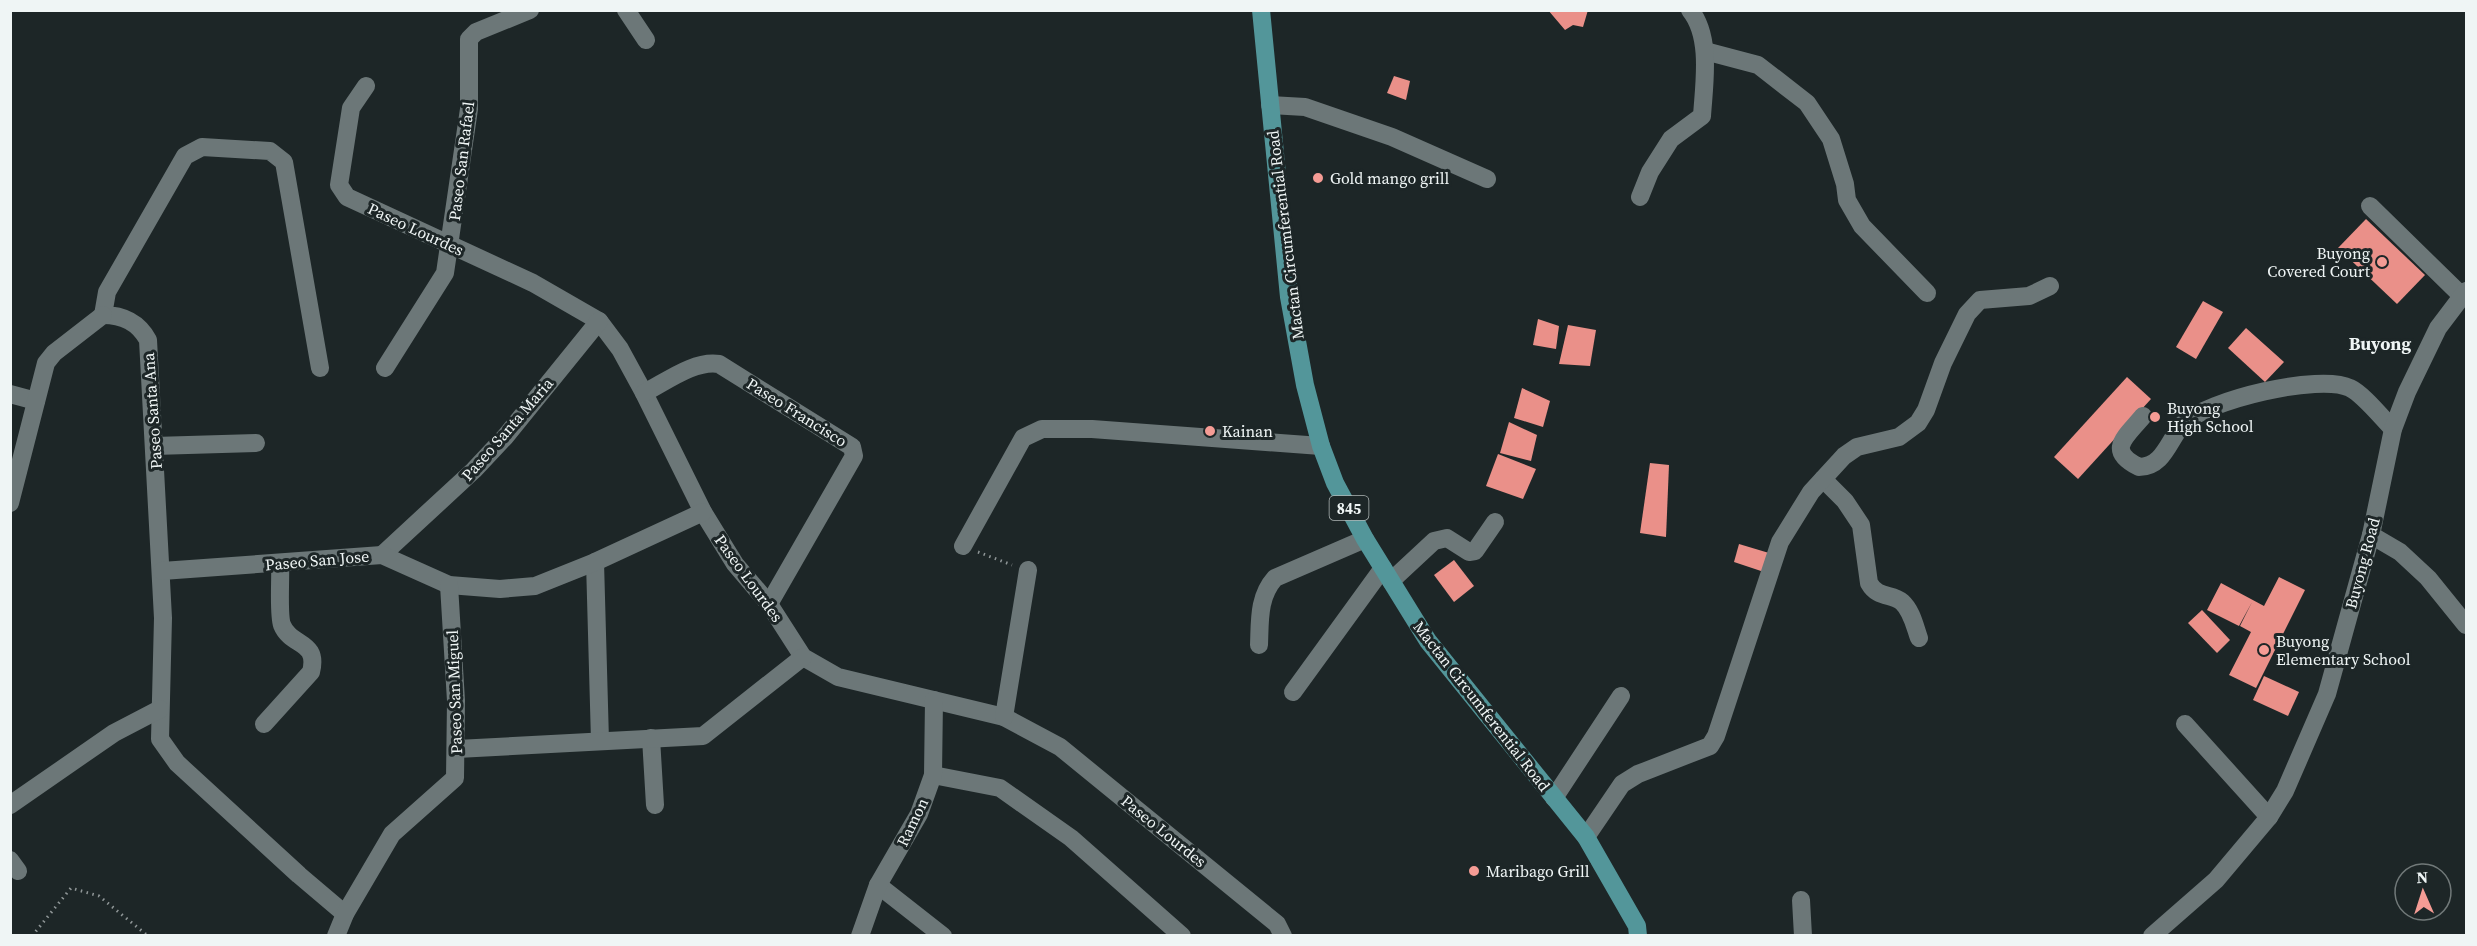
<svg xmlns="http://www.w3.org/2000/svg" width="2477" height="946" font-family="'Source Serif 4',serif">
  <rect width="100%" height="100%" fill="#1d2627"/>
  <g fill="#ea9089">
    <polygon points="1548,10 1588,10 1583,27 1573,25 1565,30"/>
    <polygon points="1394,76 1410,81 1406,100 1387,93"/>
    <polygon points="2366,219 2425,275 2397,304 2338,248"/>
    <polygon points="2203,301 2223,312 2196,359 2176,347"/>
    <polygon points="1538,319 1559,326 1556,349 1533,345"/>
    <polygon points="1568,325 1596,330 1590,366 1559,364"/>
    <polygon points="2246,328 2284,362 2265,382 2228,348"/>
    <polygon points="2127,377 2151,399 2078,479 2054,457"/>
    <polygon points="1522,388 1550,401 1543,427 1514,418"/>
    <polygon points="1509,422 1537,435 1531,461 1500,453"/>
    <polygon points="1498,454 1536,469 1523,499 1486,486"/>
    <polygon points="1650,463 1669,465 1666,537 1640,533"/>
    <polygon points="1739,544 1769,553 1764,572 1734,562"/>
    <polygon points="1454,560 1474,586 1454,602 1434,575"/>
    <polygon points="2279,577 2305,590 2256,688 2229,675 2251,632 2240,626 2252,602 2239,626 2207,610 2221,583 2264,606"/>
    <polygon points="2202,610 2230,640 2217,653 2188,623"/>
    <polygon points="2264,676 2299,692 2288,716 2253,700"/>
  </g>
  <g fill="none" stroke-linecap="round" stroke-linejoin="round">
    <g stroke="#8f9697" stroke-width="3" stroke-dasharray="1.5 4.5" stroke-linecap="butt">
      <polyline points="978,552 1012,565"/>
      <polyline points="32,936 71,888 99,896 148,936"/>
    </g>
    <g stroke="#6c7778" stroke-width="18">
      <polyline points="626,10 646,40"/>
      <polyline points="1705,51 1758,65 1807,103 1831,139 1845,184 1847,200 1862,226 1927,293"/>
      <polyline points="366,86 351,108 339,185 347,197 533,283 599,321 620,349 644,393 703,512 735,564 769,604 803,657 838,677 1004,717 1060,747 1277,924 1283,936"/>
      <polyline points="1270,105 1305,107 1392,137 1487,179"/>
      <path d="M1640 197 1650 172 1671 139 1702 116C1704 84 1712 37 1690 10"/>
      <polyline points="2370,206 2462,296"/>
      <path d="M320 368 284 162 270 151 202 147 185 156 107 292 103 315C123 315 138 322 148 340L163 618 160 739 177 763 299 875 345 914"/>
      <polyline points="385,368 445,273 469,109 469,39 476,32 530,10"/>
      <path d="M644 393C666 382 694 360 719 364L852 447 854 456 769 604"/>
      <polyline points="10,394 36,401"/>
      <path d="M2143 416C2126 437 2105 450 2139 467 2164 467 2169 439 2183 424 2207 400 2320 373 2350 388 2363 394 2382 418 2393 429"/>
      <polyline points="154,446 256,443"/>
      <path d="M1823 479 1845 501 1861 525 1869 583C1878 599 1892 593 1902 602 1912 611 1915 627 1919 638"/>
      <polyline points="10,503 46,363 54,353 103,315"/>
      <polyline points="2371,535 2400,552 2428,578 2466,625"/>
      <polyline points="963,546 1023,438 1042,429 1092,429 1321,446"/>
      <polyline points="382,555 474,470 505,437 599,321"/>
      <polyline points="595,562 600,741"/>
      <polyline points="162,571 382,555 449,585 500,589 535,586 595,562 703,512"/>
      <polyline points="1391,581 1434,541 1447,538 1469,552 1475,551 1495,522"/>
      <path d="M1259 645C1260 621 1258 597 1275 578L1365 539"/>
      <polyline points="1293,692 1383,568"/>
      <polyline points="1004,717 1028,570"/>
      <path d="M264 724 311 672C319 640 291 647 282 625 278 614 281 577 280 564"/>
      <polyline points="2185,724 2269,817"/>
      <polyline points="651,738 655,805"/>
      <polyline points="457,749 703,736 803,657"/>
      <polyline points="933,775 1000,788 1071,838 1182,936"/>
      <polyline points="1554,798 1621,696"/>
      <polyline points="10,805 114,733 160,709"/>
      <polyline points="1586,837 1622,784 1638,774 1710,746 1716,736 1780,542 1811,492 1844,456 1857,447 1899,437 1918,423 1926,410 1943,363 1967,314 1980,300 2029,296 2050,286"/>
      <polyline points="10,860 18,871"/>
      <polyline points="878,885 943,936"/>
      <polyline points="1801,900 1803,936"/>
      <polyline points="336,936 345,914 392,834 455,778 456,701 449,585"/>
      <polyline points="860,936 878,885 919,814 933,775 934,700"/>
      <polyline points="2152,936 2216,880 2269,817 2285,791 2327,694 2371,535 2393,429 2407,392 2438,328 2466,291"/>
    </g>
    <polyline stroke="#53969a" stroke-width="18" points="1261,10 1289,297 1305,385 1321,446 1335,483 1365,539 1428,641 1586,837 1637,926 1638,936"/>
  </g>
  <g fill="#f59c95" stroke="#1d2627" stroke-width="2">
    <circle cx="1318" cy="178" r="6"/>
    <circle cx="2382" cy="262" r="6"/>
    <circle cx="2155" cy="417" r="6"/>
    <circle cx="1210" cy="431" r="6"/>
    <circle cx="2264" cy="650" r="6"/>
    <circle cx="1474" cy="871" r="6"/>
  </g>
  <g text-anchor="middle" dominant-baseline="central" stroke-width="6" stroke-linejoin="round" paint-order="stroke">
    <rect fill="#1d2627" stroke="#b0b7b7" stroke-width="1.5" x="1329.5" y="496" width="39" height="24" rx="4.5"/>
    <g font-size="15" font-weight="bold" fill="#eff5f5">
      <text x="1349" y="508">845</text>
    </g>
    <g font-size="16" fill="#eff5f5" stroke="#1d2627">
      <text transform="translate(461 161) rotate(-83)">Paseo San Rafael</text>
      <text transform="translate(416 229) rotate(25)">Paseo Lourdes</text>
      <text transform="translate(1285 235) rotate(-97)">Mactan Circumferential Road</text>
      <text transform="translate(152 411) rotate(-94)">Paseo Santa Ana</text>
      <text transform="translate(797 412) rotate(32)">Paseo Francisco</text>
      <text transform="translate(507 429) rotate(-49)">Paseo Santa Maria</text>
      <text transform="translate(317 560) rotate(-5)">Paseo San Jose</text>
      <text transform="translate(2362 563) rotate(-75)">Buyong Road</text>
      <text transform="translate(749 578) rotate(54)">Paseo Lourdes</text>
      <text transform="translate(454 692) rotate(-92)">Paseo San Miguel</text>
      <text transform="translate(1482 706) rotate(52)">Mactan Circumferential Road</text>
      <text transform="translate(912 822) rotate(-64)">Ramon</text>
      <text transform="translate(1164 831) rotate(39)">Paseo Lourdes</text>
    </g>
    <g font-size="16" fill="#eff5f5" stroke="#1d2627" text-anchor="start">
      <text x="1330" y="178">Gold mango grill</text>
      <text x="2370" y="253" text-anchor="end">Buyong<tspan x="2370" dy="18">Covered Court</tspan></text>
      <text x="2167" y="408">Buyong<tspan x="2167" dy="18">High School</tspan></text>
      <text x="1222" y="431">Kainan</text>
      <text x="2276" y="641">Buyong<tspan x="2276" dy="18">Elementary School</tspan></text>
      <text x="1486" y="871">Maribago Grill</text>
    </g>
    <g font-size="18" font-weight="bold" fill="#eff5f5" stroke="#1d2627">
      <text x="2380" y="343">Buyong</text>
    </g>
  </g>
  <rect width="2477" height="946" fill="none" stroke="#eff5f5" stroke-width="24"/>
  <g transform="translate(2423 892) rotate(357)"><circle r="28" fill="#1d2627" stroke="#717979" stroke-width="1.5"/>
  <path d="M0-4.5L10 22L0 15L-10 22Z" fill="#f59c95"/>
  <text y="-9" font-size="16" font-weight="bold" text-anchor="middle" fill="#eff5f5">N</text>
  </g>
</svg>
